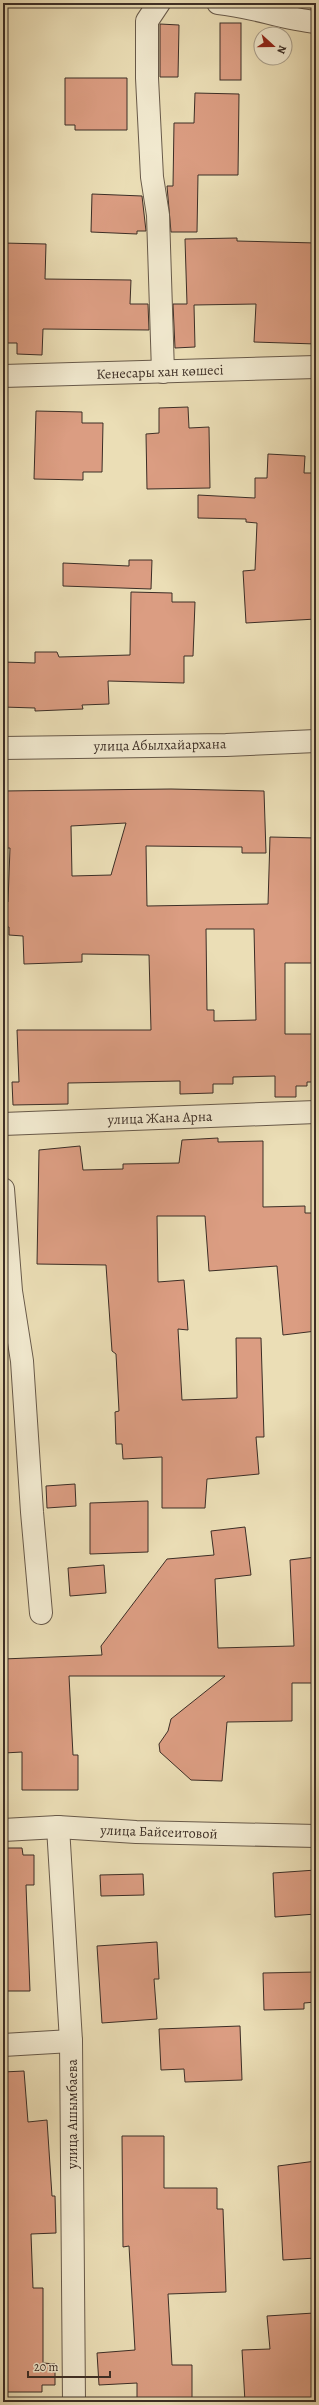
<svg xmlns="http://www.w3.org/2000/svg" width="319" height="2405" font-family="Alegreya,serif">
  <rect width="100%" height="100%" fill="#ebdeb6"/>
  <filter id="stains"><feTurbulence type="fractalNoise" baseFrequency=".005" numOctaves="4"/><feColorMatrix values="0 0 0 0 .2 0 0 0 0 .09 0 0 0 0 .02 0 0 0 .5 -.17"/></filter>
  <radialGradient id="worn" r=".72"><stop offset=".6" stop-color="#630" stop-opacity="0"/><stop offset="1" stop-color="#630" stop-opacity=".3"/></radialGradient>
  <g fill="#db9d82" stroke="#3c2e26" fill-rule="evenodd">
    <rect x="220" y="23" width="21" height="57"/>
    <polygon points="160,24 179,25 178,77 160,77"/>
    <polygon points="65,78 127,78 127,130 75,130 75,125 65,125"/>
    <polygon points="195,93 239,94 238,175 198,175 197,232 171,232 167,186 173,186 174,123 194,123"/>
    <polygon points="92,194 142,196 146,231 137,231 137,234 91,232"/>
    <polygon points="237,238 237,241 316,243 316,344 254,342 256,304 194,305 195,347 175,348 173,304 187,304 185,239"/>
    <polygon points="3,243 46,244 45,279 131,280 130,304 148,304 149,330 43,329 42,355 17,354 17,343 3,343"/>
    <polygon points="188,407 189,428 209,427 210,488 147,489 146,434 159,433 159,408"/>
    <polygon points="36,411 82,412 82,423 103,423 102,472 83,472 83,480 34,479"/>
    <polygon points="268,454 305,456 304,473 316,473 316,547 313,547 316,619 246,623 243,571 255,570 257,523 246,522 246,519 198,518 198,495 255,498 255,478 267,478"/>
    <polygon points="129,560 152,560 151,589 63,586 63,563 129,566"/>
    <polygon points="131,592 172,593 172,602 195,602 193,656 184,656 184,683 108,681 109,704 82,705 83,709 35,711 35,708 3,707 3,662 35,663 35,652 57,652 59,657 130,655"/>
    <path d="M171 789 264 791 266 853H242V847L146 846 147 906 268 904 270 837 316 838V963H285V1034H316V1082H307V1086H296V1097H275V1076L233 1077V1084H213V1093L180 1094V1081L68 1083V1104L13 1105 12 1082H19L17 1030H151L149 955 82 954V962L24 964 23 936 9 935V927H3V902H8L10 848H3V791ZM126 823 111 875 72 876 71 826ZM206 929H254L256 1020 214 1021V1010H207Z"/>
    <polygon points="218,1138 218,1142 263,1141 263,1207 305,1206 305,1213 316,1213 316,1331 283,1335 277,1266 209,1271 205,1216 157,1216 158,1282 184,1280 188,1330 178,1329 182,1400 237,1398 236,1338 261,1338 264,1437 256,1437 259,1474 207,1479 205,1508 162,1508 162,1457 123,1459 122,1444 116,1444 115,1412 119,1411 116,1354 112,1351 106,1265 37,1264 39,1150 80,1146 83,1170 123,1169 123,1164 179,1163 182,1140"/>
    <polygon points="75,1484 76,1506 47,1508 46,1486"/>
    <polygon points="148,1501 148,1552 90,1554 90,1503"/>
    <polygon points="245,1527 251,1575 215,1579 218,1648 294,1646 290,1560 316,1557 316,1683 292,1683 292,1721 227,1722 222,1781 191,1780 160,1752 159,1744 168,1731 171,1719 225,1676 69,1676 73,1755 78,1755 78,1790 22,1790 22,1752 4,1753 3,1659 102,1655 101,1646 167,1559 214,1555 211,1531"/>
    <polygon points="104,1565 106,1593 70,1596 68,1568"/>
    <polygon points="3,1848 22,1848 23,1855 34,1855 34,1885 26,1885 30,1991 3,1991"/>
    <polygon points="316,1870 316,1914 275,1917 273,1873"/>
    <polygon points="143,1874 144,1895 101,1896 100,1875"/>
    <polygon points="157,1942 159,1979 154,1979 157,2019 102,2023 97,1946"/>
    <polygon points="316,1972 316,2002 304,2003 304,2009 264,2010 263,1973"/>
    <polygon points="240,2026 242,2080 185,2082 184,2069 161,2070 159,2029"/>
    <polygon points="24,2071 28,2122 47,2120 52,2196 55,2196 56,2233 31,2234 33,2288 43,2288 43,2363 55,2364 55,2385 42,2385 42,2392 3,2392 3,2072"/>
    <polygon points="122,2136 164,2136 164,2188 217,2188 217,2209 223,2209 226,2292 168,2294 172,2365 192,2365 192,2402 137,2402 137,2383 99,2385 97,2353 135,2350 129,2246 123,2247"/>
    <polygon points="316,2161 316,2258 283,2260 278,2166"/>
    <polygon points="314,2313 316,2402 245,2402 242,2350 270,2349 267,2316"/>
  </g>
  <g fill="none" stroke-linecap="round" stroke-linejoin="round">
    <g stroke="#685a4a" stroke-width="24">
      <g id="minor">
        <polyline points="159,3 147,21 147,78 152,177 158,215 163,372"/>
        <path d="M218 3C252 6 283 19 316 22"/>
        <polyline points="3,376 316,367"/>
        <polyline points="3,748 226,745 316,741"/>
        <polyline points="3,1124 316,1112"/>
        <polyline points="3,1189 11,1291 22,1361 32,1512 41,1613"/>
        <polyline points="58,1827 71,2041 74,2402"/>
        <polyline points="3,1830 58,1827 136,1832 316,1836"/>
        <polyline points="3,2045 71,2041"/>
      </g>
    </g>
    <use href="#minor" stroke="#f2ead0" stroke-width="22"/>
  </g>
  <g text-anchor="middle" dominant-baseline="central" stroke-width="3.5" stroke-linejoin="round" paint-order="stroke">
    <g font-size="14" fill="#3c2e26" stroke="#f2ead0">
      <text transform="translate(160 372) rotate(-2)">Кенесары хан көшесі</text>
      <text transform="translate(160 745) rotate(-1)">улица Абылхайархана</text>
      <text transform="translate(160 1118) rotate(-2)">улица Жана Арна</text>
      <text transform="translate(159 1832) rotate(2)">улица Байсеитовой</text>
      <text transform="translate(72 2114) rotate(-90)">улица Ашымбаева</text>
    </g>
  </g>
  <rect width="319" height="2405" fill="none" stroke="#ebdeb6" stroke-width="16"/>
  <rect x="4" y="4" width="311" height="2397" fill="none" stroke="#3c2e26" stroke-width="2"/>
  <rect x="8" y="8" width="303" height="2389" fill="none" stroke="#3c2e26"/>
  <g transform="translate(273 46) rotate(111)"><circle r="19" fill="#f2ead0" stroke="#a99f8c"/>
  <path d="M0-3L7 15L0 10L-7 15Z" fill="#8f2418"/>
  <text y="-6" font-size="11" font-weight="bold" text-anchor="middle" fill="#3c2e26">N</text>
  </g>
  <path d="M28 2371v6h82v-6" fill="none" stroke="#3c2e26" stroke-width="2"/>
  <text x="34" y="2371" font-size="12" fill="#3c2e26" stroke="#f2ead0" stroke-width="3" paint-order="stroke">20 m</text>
  <rect width="100%" height="100%" filter="url(#stains)"/>
  <rect width="100%" height="100%" fill="url(#worn)"/>
</svg>
